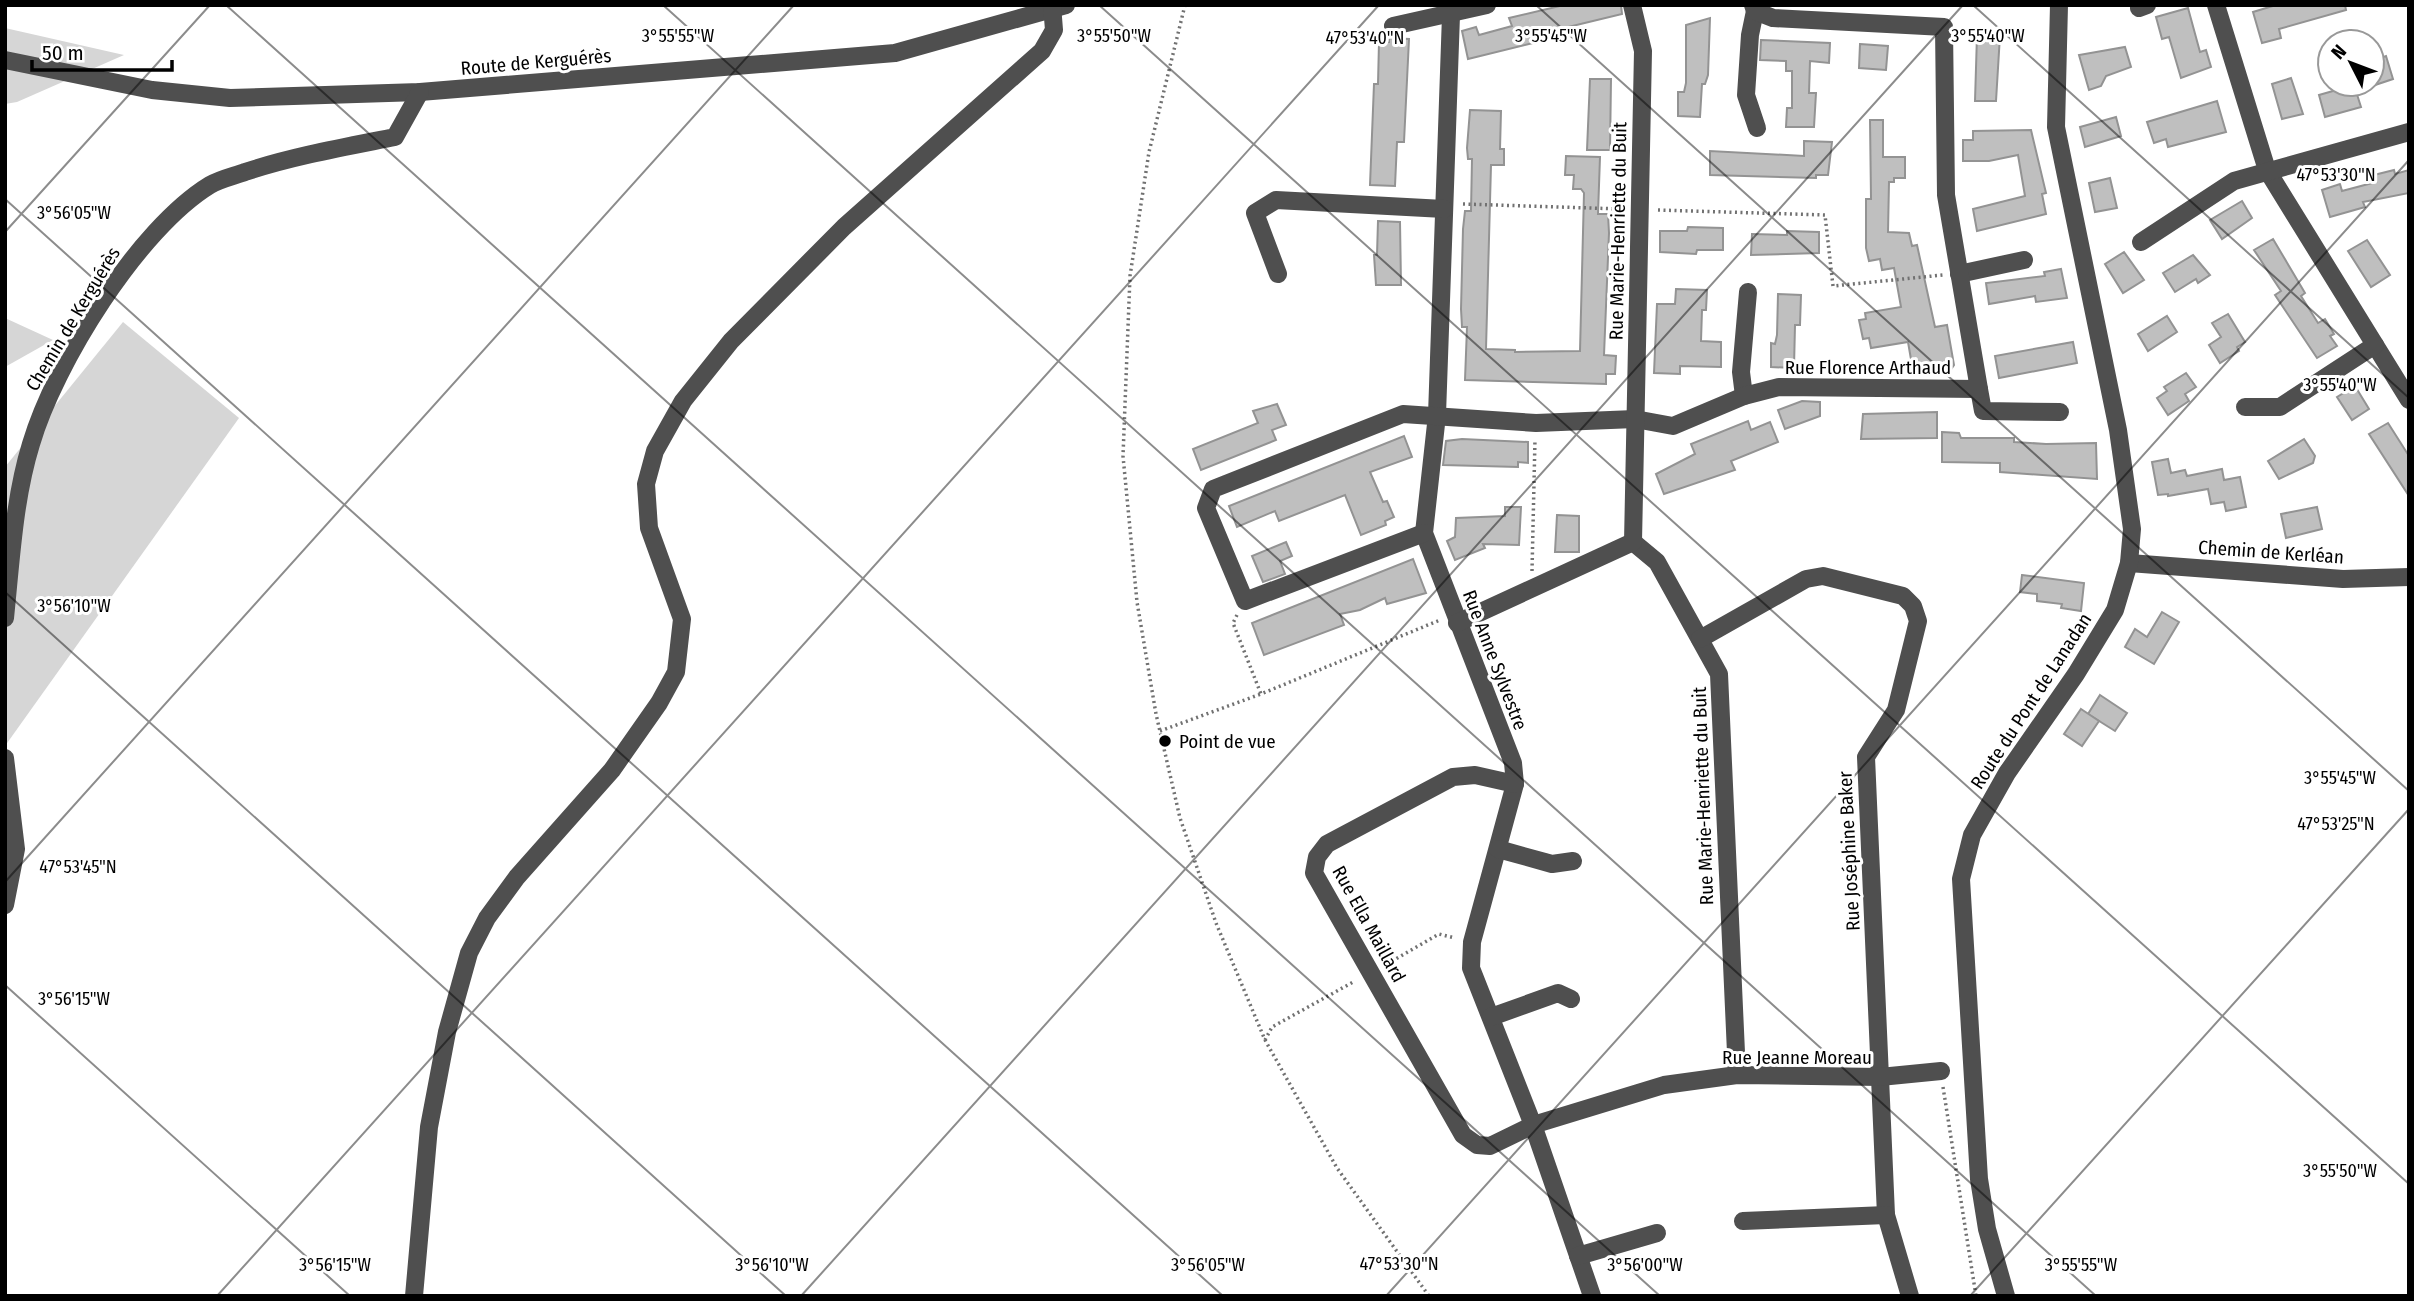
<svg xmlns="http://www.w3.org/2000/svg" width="2414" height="1301" font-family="'Fira Sans Condensed',sans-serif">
  <rect width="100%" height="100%" fill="#fff"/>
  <g fill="#d6d6d6">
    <polygon points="5,28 124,55 17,102 5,104"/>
    <polygon points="5,318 53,340 5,367"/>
    <polygon points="123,322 239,418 5,746 5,467"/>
  </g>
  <g fill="#bfbfbf" stroke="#939393" stroke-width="2">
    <polygon points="1564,5 1621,5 1622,14 1531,36 1533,43 1468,59 1462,31 1476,27 1479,35 1512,26 1509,18"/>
    <polygon points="2276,5 2345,5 2346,10 2279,29 2281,38 2262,43 2253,12"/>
    <polygon points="2188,8 2200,52 2206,50 2211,67 2181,78 2169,37 2162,39 2156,17"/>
    <polygon points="1710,18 1708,75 1705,84 1702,84 1700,117 1678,116 1678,92 1684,92 1686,83 1686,25"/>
    <polygon points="1977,35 2000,35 1996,101 1975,101"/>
    <polygon points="1389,38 1409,39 1404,142 1397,142 1395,186 1370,185 1374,84 1378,84 1379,42 1389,42"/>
    <polygon points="1761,40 1830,43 1829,63 1810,61 1809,93 1816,93 1814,127 1786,127 1787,108 1792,108 1792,71 1786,71 1786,61 1760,60"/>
    <polygon points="1860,44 1888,46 1886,70 1859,68"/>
    <polygon points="2125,47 2131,67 2106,76 2101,86 2089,90 2079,55"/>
    <polygon points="2386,56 2393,79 2372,86 2372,61"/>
    <polygon points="2291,78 2303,114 2282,119 2272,84"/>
    <polygon points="1590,79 1611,79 1610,150 1587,150"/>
    <polygon points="2354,85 2361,107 2325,117 2319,95"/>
    <polygon points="2217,101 2226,132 2168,147 2166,139 2154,143 2147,122"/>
    <polygon points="1470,110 1501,111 1500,149 1504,149 1504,165 1491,165 1486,349 1515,350 1515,352 1580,351 1584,193 1581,189 1573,189 1574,175 1565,175 1566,156 1600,157 1598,214 1608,214 1609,233 1604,355 1616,356 1615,374 1606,374 1606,384 1465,380 1467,327 1462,327 1461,309 1463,229 1465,211 1471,211 1472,159 1468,159 1467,148"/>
    <polygon points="2116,117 2121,136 2085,147 2080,127"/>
    <polygon points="1870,120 1883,120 1883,157 1905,157 1905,178 1894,178 1894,182 1889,182 1888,232 1909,233 1912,246 1917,245 1935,327 1947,325 1954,365 1950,371 1928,368 1913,371 1908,342 1871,348 1869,338 1863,339 1859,320 1866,319 1865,313 1901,307 1894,268 1882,270 1880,259 1869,261 1866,248 1866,199 1871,199"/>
    <polygon points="2031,130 2046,193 2042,194 2046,214 1977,231 1973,209 2025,196 2018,155 1989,161 1963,161 1963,140 1973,140 1973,131"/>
    <polygon points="1804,141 1832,142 1828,175 1816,175 1816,178 1710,175 1710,151 1804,156"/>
    <polygon points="2394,170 2395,174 2409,170 2409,193 2363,202 2365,207 2330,217 2322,190 2340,184 2342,191 2376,182 2374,175"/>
    <polygon points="2110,178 2117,208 2095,212 2089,183"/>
    <polygon points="2242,201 2252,218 2222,239 2210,220"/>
    <polygon points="1378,221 1400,222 1401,285 1376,285 1374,255 1377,255"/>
    <polygon points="1688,227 1723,228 1723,250 1697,250 1696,254 1660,252 1660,231 1687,231"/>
    <polygon points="1787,231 1819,232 1819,253 1751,255 1752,234 1787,235"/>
    <polygon points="2273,239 2305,293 2301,296 2318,323 2325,319 2334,334 2330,336 2337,346 2317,358 2275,295 2281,291 2254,250"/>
    <polygon points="2367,240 2390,275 2371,287 2348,251"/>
    <polygon points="2124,252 2144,280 2123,293 2105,264"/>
    <polygon points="2193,255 2210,275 2198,283 2196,279 2175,292 2163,273"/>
    <polygon points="2061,269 2067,298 2036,302 2035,296 1989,304 1986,283 2045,276 2044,272"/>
    <polygon points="1676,289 1707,290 1706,310 1702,310 1701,341 1721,342 1721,367 1680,366 1680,374 1654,373 1657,304 1675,304"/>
    <polygon points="1778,294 1801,295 1800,325 1795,325 1794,368 1771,367 1771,343 1775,344 1777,335"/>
    <polygon points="2228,314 2245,342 2237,347 2239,351 2220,363 2209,345 2221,337 2212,323"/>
    <polygon points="2167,316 2177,332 2148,351 2138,334"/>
    <polygon points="2073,342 2077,363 1999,378 1995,356"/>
    <polygon points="2186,373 2196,387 2185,394 2189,401 2168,415 2157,398 2167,391 2164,387"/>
    <polygon points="2355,386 2369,409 2352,420 2337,397"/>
    <polygon points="1802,401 1820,402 1820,416 1785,429 1778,410"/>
    <polygon points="1277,404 1286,425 1272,430 1276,440 1201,470 1193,449 1258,423 1253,411"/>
    <polygon points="1937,412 1937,438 1861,439 1863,414"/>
    <polygon points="1748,421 1751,430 1770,422 1778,442 1731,461 1735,470 1664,494 1656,474 1695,454 1691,444"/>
    <polygon points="2388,423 2409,456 2409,496 2369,434"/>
    <polygon points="1942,432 1959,433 1961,438 2014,438 2014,442 2046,444 2096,443 2097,479 2000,472 2000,463 1942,462"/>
    <polygon points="1404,436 1412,457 1370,472 1383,502 1387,501 1394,517 1385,521 1386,525 1361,535 1345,495 1279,521 1275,511 1237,527 1229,506"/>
    <polygon points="1462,439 1528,442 1528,463 1518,462 1518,467 1443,465 1446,441"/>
    <polygon points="2304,439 2315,456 2313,463 2279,479 2268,461"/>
    <polygon points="2168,459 2171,473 2185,470 2187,476 2222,469 2224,480 2240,477 2246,507 2226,511 2224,502 2211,504 2208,489 2168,496 2168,494 2158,495 2152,462"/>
    <polygon points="1505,507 1521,507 1519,545 1483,544 1485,548 1455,560 1447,541 1455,537 1456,518 1505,516"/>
    <polygon points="2317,507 2322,529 2286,538 2281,514"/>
    <polygon points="1557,515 1579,516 1579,552 1555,552"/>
    <polygon points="1286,542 1292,556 1280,561 1285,574 1263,582 1252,556"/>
    <polygon points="1413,559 1426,593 1387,604 1385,598 1360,610 1340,614 1344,625 1264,655 1252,623"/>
    <polygon points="2022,575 2084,583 2081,611 2061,608 2062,604 2037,601 2037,594 2020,592"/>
    <polygon points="2162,612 2179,622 2154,664 2125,647 2135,629 2147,637"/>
    <polygon points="2100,695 2127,713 2115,731 2088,714"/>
    <polygon points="2081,709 2099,721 2082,746 2064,734"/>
  </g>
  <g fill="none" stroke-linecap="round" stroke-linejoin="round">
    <g stroke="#717171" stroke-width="3.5" stroke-dasharray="2 3.5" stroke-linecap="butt">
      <polyline points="1185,5 1149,152 1130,276 1123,456 1137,602 1156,714 1180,818 1216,923 1265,1040 1337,1168 1429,1296"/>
      <polyline points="1463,204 1622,209"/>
      <polyline points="1658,210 1825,215 1833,286 1943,275"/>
      <polyline points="1532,571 1535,439"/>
      <polyline points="1237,615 1233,623 1261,694 1440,620"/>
      <polyline points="1160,731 1261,694"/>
      <polyline points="1387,964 1439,934 1455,938"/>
      <polyline points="1265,1040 1272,1027 1355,981"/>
      <polyline points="1943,1087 1976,1296"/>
    </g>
    <g stroke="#4f4f4f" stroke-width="18">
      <polyline points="2216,5 2267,170 2409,400"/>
      <polyline points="2139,8 2147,5"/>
      <polyline points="1755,11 1750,35 1746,95 1757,128"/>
      <polyline points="1451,15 1437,415 1424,533 1513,763 1515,784 1472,942 1471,968 1533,1125 1592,1296"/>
      <polyline points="1393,26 1487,5"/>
      <polyline points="5,60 152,90 230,98 420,92 895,53 1066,5"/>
      <polyline points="2141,242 2234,181 2409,132"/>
      <polyline points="1278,274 1255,213 1276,200 1444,209"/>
      <polyline points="1959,274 2024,260"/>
      <polyline points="1979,389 1983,411 2060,412"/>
      <polyline points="1744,396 1741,372 1748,292"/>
      <polyline points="2245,407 2280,407 2375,345"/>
      <polyline points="1424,533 1245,601 1206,508 1213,489 1403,414 1536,423 1635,419 1673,426 1744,396 1779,387 1979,389 1946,195 1944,27 1773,18 1755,11 1753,5"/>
      <polyline points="1633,542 1657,562 1719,674 1737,1075"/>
      <polyline points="2129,563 2343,579 2409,577"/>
      <path d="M5 618C11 560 14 499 31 444 55 363 138 229 210 185 220 179 234 176 245 172 294 156 345 147 395 137L420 92"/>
      <polyline points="1457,623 1633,542 1643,51 1632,5"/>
      <polyline points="1700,639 1806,579 1823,576 1903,596 1913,606 1918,621 1896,710 1866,757 1886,1215 1910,1296"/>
      <polyline points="5,758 16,849 5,905"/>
      <polyline points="1515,784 1475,775 1453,777 1327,844 1317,857 1314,873 1463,1135 1477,1145 1490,1146 1533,1125 1664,1085 1737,1075 1880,1077 1941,1071"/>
      <polyline points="1498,849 1552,864 1573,861"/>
      <polyline points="1491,1017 1558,993 1571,999"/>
      <polyline points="1743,1221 1886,1215"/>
      <polyline points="1578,1256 1657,1233"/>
      <polyline points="414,1296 429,1127 447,1032 469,953 487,918 517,877 612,770 659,703 676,672 682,619 649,528 646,484 655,451 683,401 731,341 844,227 1042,51 1054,30 1052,5"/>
      <polyline points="2006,1296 1987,1229 1979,1179 1961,879 1972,835 2007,773 2076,674 2115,610 2129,563 2132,529 2118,430 2056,127 2059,5"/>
    </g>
  </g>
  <path fill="none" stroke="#000" stroke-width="2" stroke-opacity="0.45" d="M226 5 1660 1296M663 5 2096 1296M1099 5 2409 1184M1536 5 2409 791M1973 5 2409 398M5 199 1223 1296M5 232 210 5M5 592 786 1296M5 882 794 5M5 985 350 1296M217 1296 1379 5M801 1296 1963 5M1386 1296 2409 160M1970 1296 2409 809"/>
  <circle fill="#000" stroke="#fff" stroke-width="2.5" cx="1165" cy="741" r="7"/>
  <g text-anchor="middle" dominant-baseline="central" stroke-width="6" stroke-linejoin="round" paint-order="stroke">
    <g font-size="19" fill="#000" stroke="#fff">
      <text transform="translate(536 62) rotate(-5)">Route de Kerguérès</text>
      <text transform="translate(1618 231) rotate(-89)">Rue Marie-Henriette du Buit</text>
      <text transform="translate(73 319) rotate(-59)">Chemin de Kerguérès</text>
      <text x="1868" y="367">Rue Florence Arthaud</text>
      <text transform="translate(2271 552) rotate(4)">Chemin de Kerléan</text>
      <text transform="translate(1495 660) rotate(69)">Rue Anne Sylvestre</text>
      <text transform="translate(2031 701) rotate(-57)">Route du Pont de Lanadan</text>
      <text transform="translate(1703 796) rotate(-92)">Rue Marie-Henriette du Buit</text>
      <text transform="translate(1849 851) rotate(-93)">Rue Joséphine Baker</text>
      <text transform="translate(1369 924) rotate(61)">Rue Ella Maillard</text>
      <text x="1797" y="1057">Rue Jeanne Moreau</text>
    </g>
    <g font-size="19" fill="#000" stroke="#fff" text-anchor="start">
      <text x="1179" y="741">Point de vue</text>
    </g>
  </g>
  <g font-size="18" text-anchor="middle" fill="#000" stroke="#fff" stroke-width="6" stroke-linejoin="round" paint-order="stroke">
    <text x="678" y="42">3°55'55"W</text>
    <text x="1114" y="42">3°55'50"W</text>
    <text x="1551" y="42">3°55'45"W</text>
    <text x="1988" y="42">3°55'40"W</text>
    <text x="1365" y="44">47°53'40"N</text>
    <text x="2336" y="181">47°53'30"N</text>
    <text x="74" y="219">3°56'05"W</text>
    <text x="2340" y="391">3°55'40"W</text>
    <text x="74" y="612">3°56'10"W</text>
    <text x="2340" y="784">3°55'45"W</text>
    <text x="2336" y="830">47°53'25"N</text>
    <text x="78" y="873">47°53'45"N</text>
    <text x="74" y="1005">3°56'15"W</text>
    <text x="2340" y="1177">3°55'50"W</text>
    <text x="1399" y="1270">47°53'30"N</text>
    <text x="335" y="1271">3°56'15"W</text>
    <text x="772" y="1271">3°56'10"W</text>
    <text x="1208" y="1271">3°56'05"W</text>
    <text x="1645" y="1271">3°56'00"W</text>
    <text x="2081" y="1271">3°55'55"W</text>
  </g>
  <rect width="2414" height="1301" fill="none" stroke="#000000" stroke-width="14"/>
  <g transform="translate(2351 63) rotate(312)"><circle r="33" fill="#ffffff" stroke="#999999" stroke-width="2"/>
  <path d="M0-5L12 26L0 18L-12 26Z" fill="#000000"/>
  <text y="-10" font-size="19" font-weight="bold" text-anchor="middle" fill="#000000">N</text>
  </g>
  <path d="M32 60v10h140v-10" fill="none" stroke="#000000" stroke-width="3.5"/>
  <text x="42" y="60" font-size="21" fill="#000000" stroke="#ffffff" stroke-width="5" paint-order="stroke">50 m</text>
</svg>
